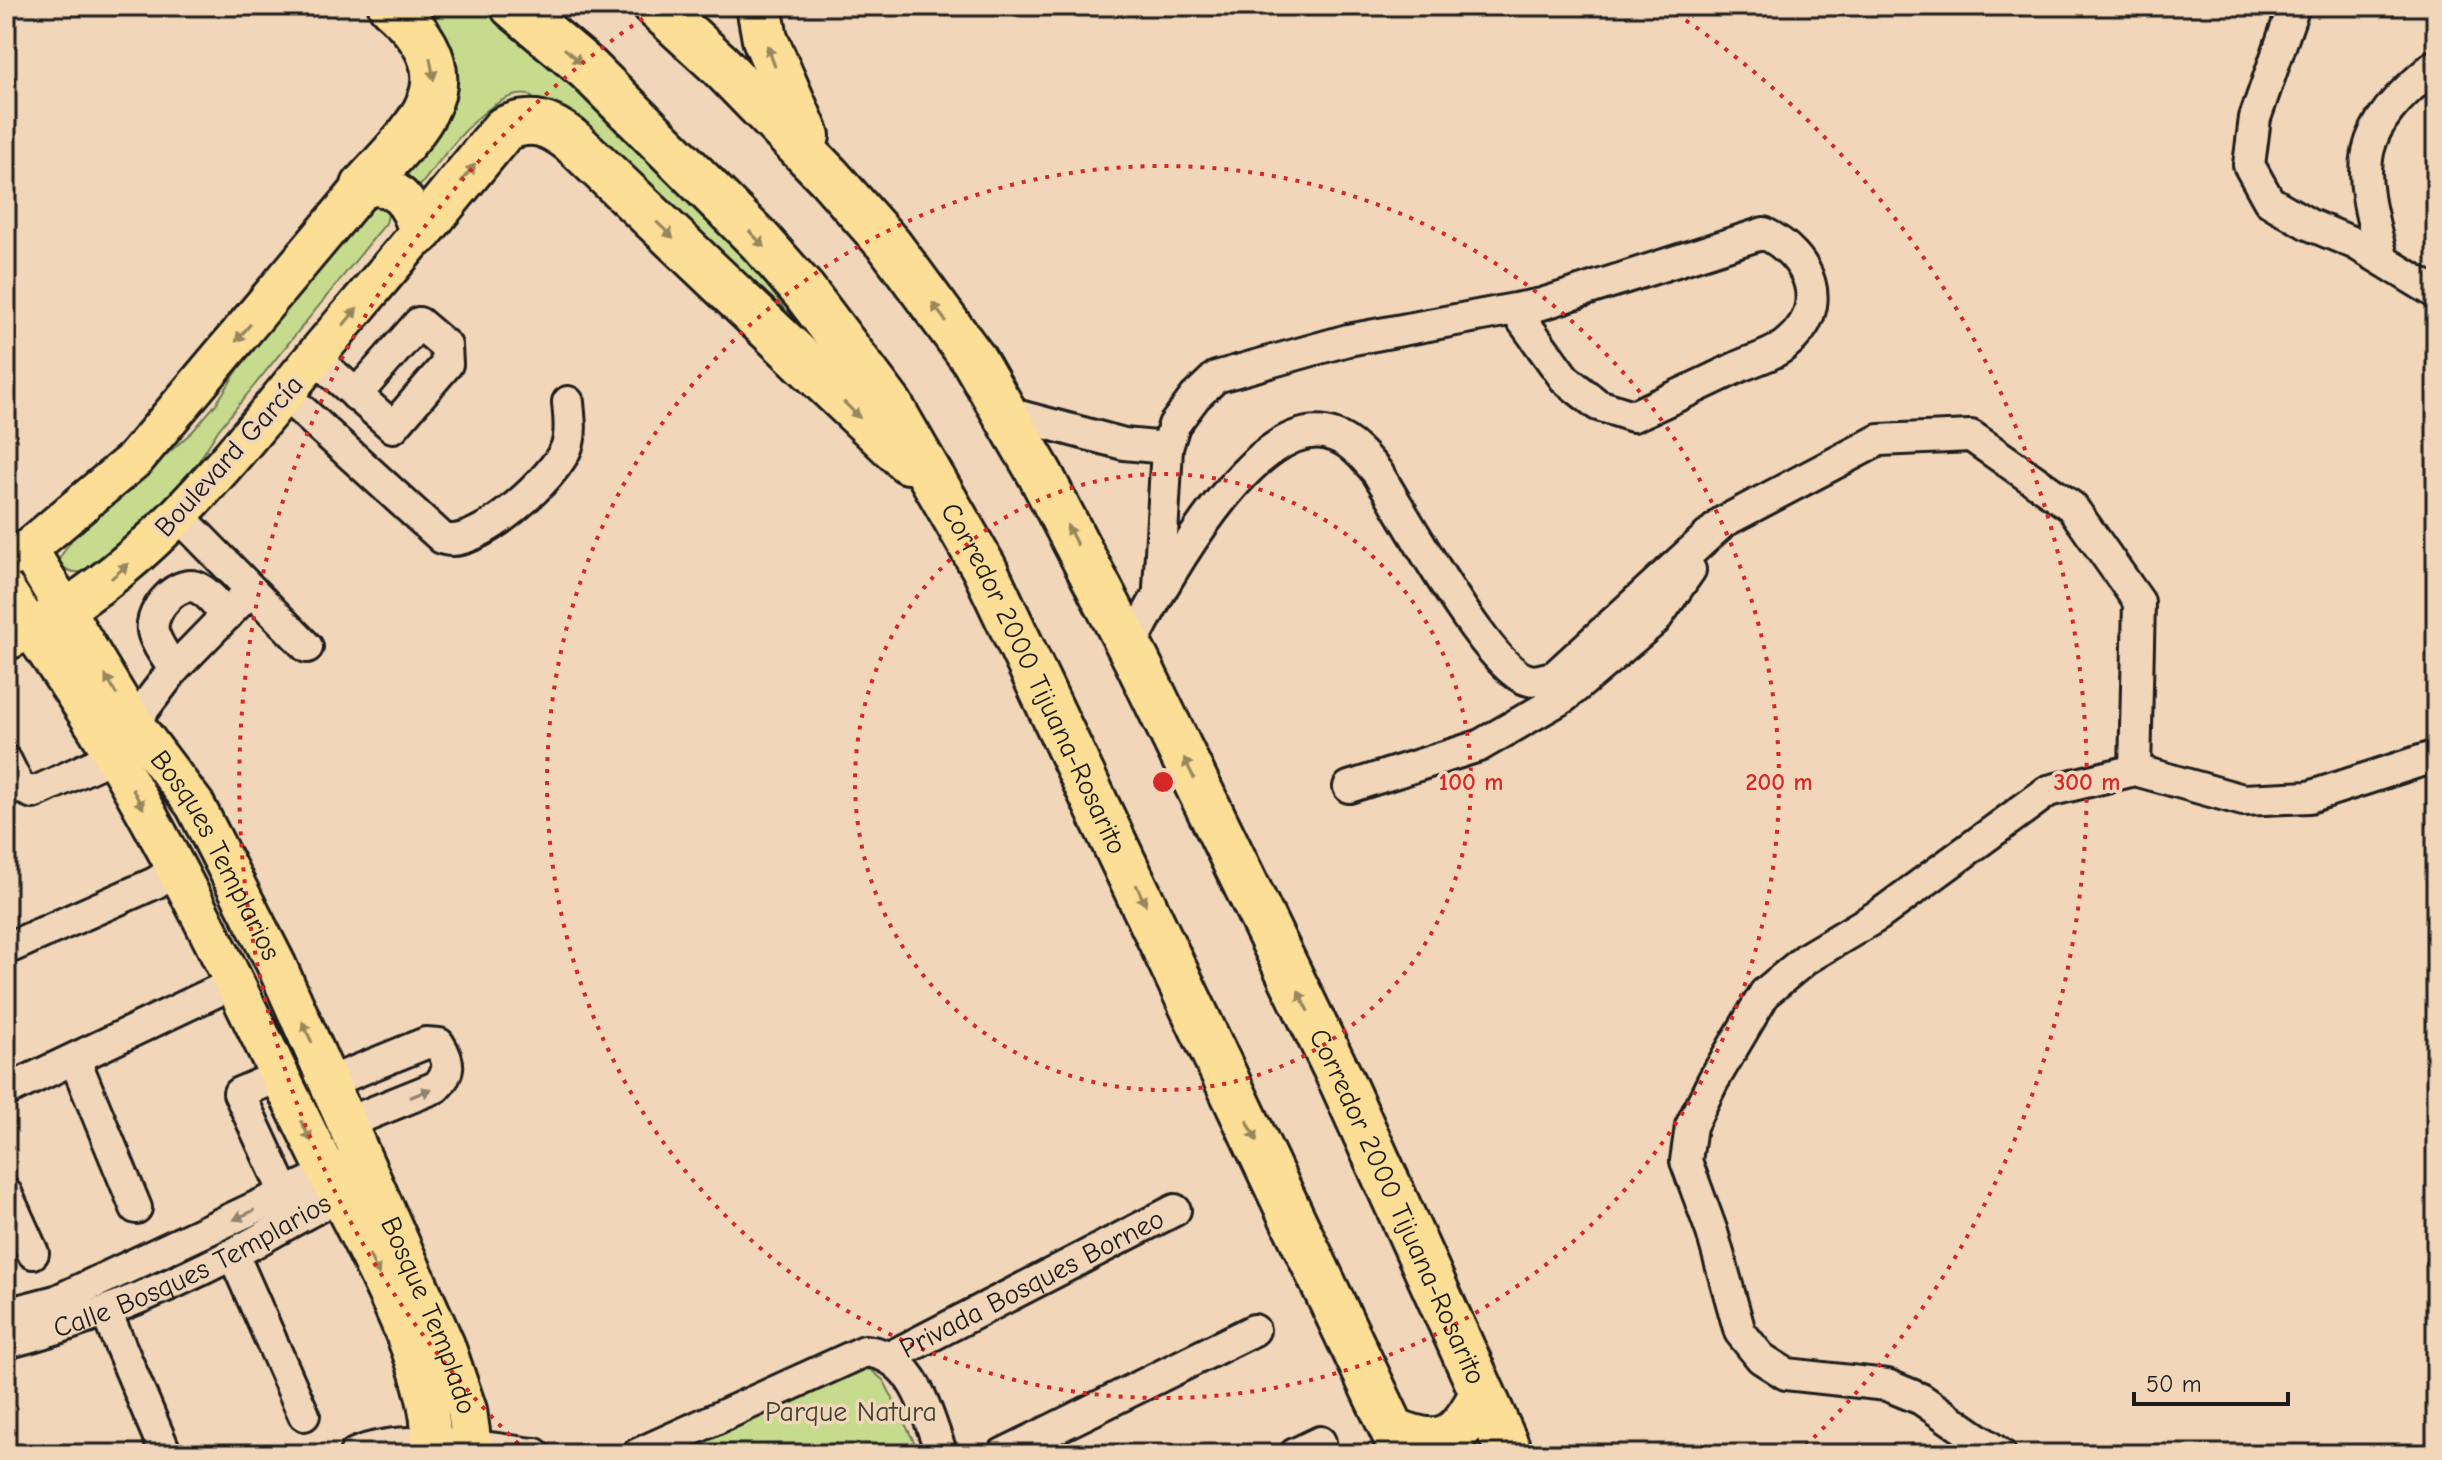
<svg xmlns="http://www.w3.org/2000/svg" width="2442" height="1460" font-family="'Comic Neue',sans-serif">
  <rect width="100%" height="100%" fill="#f2d6b9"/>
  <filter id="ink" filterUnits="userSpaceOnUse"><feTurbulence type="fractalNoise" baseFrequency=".0125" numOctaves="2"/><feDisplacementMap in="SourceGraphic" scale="16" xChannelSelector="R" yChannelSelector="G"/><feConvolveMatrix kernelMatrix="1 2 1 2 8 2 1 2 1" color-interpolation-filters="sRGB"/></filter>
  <g filter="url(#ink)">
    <g fill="#c7db8f" stroke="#727c56" stroke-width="2">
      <path d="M408 6H477L505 23 619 121 751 264 805 336 529 95C488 87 437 166 412 196L396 180 432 120Z"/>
      <path d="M374 200 389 211 386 223 219 429 193 470 149 518 82 572C70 573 64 570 59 559L72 539 193 431 216 404 281 303Z"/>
      <polygon points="850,1367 871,1370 884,1381 920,1454 683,1454 691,1442"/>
    </g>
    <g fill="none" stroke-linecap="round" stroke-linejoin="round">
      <g stroke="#1c1c1c" stroke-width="36">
        <g id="minor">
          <polyline points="2294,6 2255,118 2249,165 2269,201 2308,224 2356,244 2436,293"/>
          <path d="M2383 260C2356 162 2353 132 2436 65"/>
          <polyline points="316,359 393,427 447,364 446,346 419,323 356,395"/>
          <path d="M284 394 442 538C474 553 557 476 567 446 572 432 569 416 568 402"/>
          <polyline points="1004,412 1124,444 1167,448"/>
          <polyline points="179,516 307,647"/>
          <path d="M1159 588 1167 448 1174 425 1195 397 1216 377 1348 340 1542 304 1764 233C1810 256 1833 307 1785 345 1773 355 1754 360 1740 366 1705 383 1669 400 1633 416L1598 405 1565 379 1515 310"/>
          <path d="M1130 648C1157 594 1257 404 1335 436 1352 442 1366 459 1377 472 1402 511 1490 673 1529 680 1536 682 1547 678 1554 677L1723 522 1879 440 1971 436 2072 507 2139 602 2135 770"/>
          <path d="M174 669C167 658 156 644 153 631 149 611 179 576 200 589 210 594 219 607 227 615"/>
          <polyline points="6,761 19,787 33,793 114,756 133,723 174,669 251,590"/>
          <polyline points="1349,787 1479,746 1564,697 1655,620 1690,570"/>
          <polyline points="6,949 155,883 177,869"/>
          <polyline points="75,1060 136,1208"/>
          <polyline points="279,1076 239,1093 286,1195"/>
          <path d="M330 1082 426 1043 439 1044C450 1062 451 1072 436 1087L349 1122"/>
          <polyline points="6,1091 234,983"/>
          <polyline points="6,1193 33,1253"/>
          <polyline points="233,1254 304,1415"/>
          <polyline points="106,1312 166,1454"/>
          <polyline points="6,1314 56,1301 348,1164"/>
          <path id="s1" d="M6 1343C85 1323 161 1291 233 1254 275 1232 315 1206 358 1187"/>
          <path id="s2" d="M890 1357 1175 1210"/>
          <path d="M355 1454C404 1432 482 1448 535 1454"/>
          <path d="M638 1454 865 1351C916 1355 926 1414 942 1454"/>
          <polyline points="1003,1454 1254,1330"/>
          <polyline points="1295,1454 1320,1442"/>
          <polyline points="2000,1454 1921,1399 1887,1385 1786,1374 1761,1358 1740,1332 1712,1232 1686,1161 1691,1126 1713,1081 1765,993 1807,958 1879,915 2048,791 2135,770 2243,800 2309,797 2436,756"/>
        </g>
      </g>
      <g stroke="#1c1c1c" stroke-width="44">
        <g id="major">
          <path id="s3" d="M28 549 133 723 195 805 276 964 445 1345 467 1410 473 1454"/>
          <path d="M6 560 28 549 135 459 364 186C397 183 411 203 419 233 371 291 321 348 274 406 196 500 119 590 6 641"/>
          <path d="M6 591C42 647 82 701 115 758 193 891 257 1031 325 1168 358 1236 442 1379 430 1454"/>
        </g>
      </g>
      <g stroke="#1c1c1c" stroke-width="50">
        <g id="highway">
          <path id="s4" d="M513 6 588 69 760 241 804 291 890 405 984 568 1404 1454"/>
          <path id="s5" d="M656 6 720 65 829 177 890 246 974 360 1040 474 1137 661 1341 1080 1510 1454"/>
          <polyline points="759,6 765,39 807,136"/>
          <path d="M364 186C421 123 475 79 391 6"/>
          <path d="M419 233 504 129C532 117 549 123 572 141L908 461"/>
          <path d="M1393 1430C1443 1451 1458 1440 1482 1394"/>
        </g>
      </g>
      <use href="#minor" stroke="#f2d6b9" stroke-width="30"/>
      <use href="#major" stroke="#fcde96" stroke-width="38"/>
      <use href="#highway" stroke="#fcde96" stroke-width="44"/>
    </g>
    <defs><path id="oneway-solid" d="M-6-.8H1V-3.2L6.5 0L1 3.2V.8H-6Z" transform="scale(2)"/></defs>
    <g fill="#97875f">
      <use href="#oneway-solid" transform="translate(573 56) rotate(41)"/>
      <use href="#oneway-solid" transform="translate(771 56) rotate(-110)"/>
      <use href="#oneway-solid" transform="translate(432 69) rotate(80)"/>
      <use href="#oneway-solid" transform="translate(468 173) rotate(-51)"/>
      <use href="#oneway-solid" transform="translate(665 230) rotate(44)"/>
      <use href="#oneway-solid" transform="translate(757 239) rotate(46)"/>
      <use href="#oneway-solid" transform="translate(939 312) rotate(-126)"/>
      <use href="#oneway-solid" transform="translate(350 317) rotate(-51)"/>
      <use href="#oneway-solid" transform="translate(243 333) rotate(130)"/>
      <use href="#oneway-solid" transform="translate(852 410) rotate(45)"/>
      <use href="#oneway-solid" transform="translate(1072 535) rotate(-117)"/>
      <use href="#oneway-solid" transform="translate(120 571) rotate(-41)"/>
      <use href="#oneway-solid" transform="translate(111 685) rotate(-120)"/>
      <use href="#oneway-solid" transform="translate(1189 768) rotate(-116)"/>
      <use href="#oneway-solid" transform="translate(138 799) rotate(61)"/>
      <use href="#oneway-solid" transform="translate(1141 895) rotate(65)"/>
      <use href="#oneway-solid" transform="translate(1303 1001) rotate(-116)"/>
      <use href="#oneway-solid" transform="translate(307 1032) rotate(-115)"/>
      <use href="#oneway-solid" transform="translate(306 1131) rotate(64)"/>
      <use href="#oneway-solid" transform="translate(1252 1131) rotate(65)"/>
      <use href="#oneway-solid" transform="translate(374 1265) rotate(65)"/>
    </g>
    <g fill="#928272">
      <use href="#oneway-solid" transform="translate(421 1093) rotate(-22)"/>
      <use href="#oneway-solid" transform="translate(244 1215) rotate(155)"/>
    </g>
  </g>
  <g fill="none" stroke="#d62828" stroke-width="4" stroke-dasharray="4 8">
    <circle cx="1163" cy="782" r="308"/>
    <circle cx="1163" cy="782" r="616"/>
    <path d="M527 1452A924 924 0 0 1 660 7M1666 7A924 924 0 0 1 1799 1452"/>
  </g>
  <g text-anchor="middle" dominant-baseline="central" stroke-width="7" stroke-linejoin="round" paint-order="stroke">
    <g font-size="28" fill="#1c1c1c" stroke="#f2d6b9">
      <text transform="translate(229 456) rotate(-48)">Boulevard García</text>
      <text stroke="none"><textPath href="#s4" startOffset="860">Corredor 2000 Tijuana-Rosarito</textPath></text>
      <text stroke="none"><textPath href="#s3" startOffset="360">Bosques Templarios</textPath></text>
      <text stroke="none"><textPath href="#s5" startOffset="1424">Corredor 2000 Tijuana-Rosarito</textPath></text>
      <text stroke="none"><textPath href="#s1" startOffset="202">Calle Bosques Templarios</textPath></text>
      <text stroke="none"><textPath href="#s2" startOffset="160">Privada Bosques Borneo</textPath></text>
      <text stroke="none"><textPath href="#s3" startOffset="868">Bosque Templado</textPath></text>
    </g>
    <g font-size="28" fill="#3e4233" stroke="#f2d6b9">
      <text x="851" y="1412">Parque Natura</text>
    </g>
  </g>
  <circle cx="1163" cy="782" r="12" fill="#d62828" stroke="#f2d6b9" stroke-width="4"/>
  <g font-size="24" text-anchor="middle" font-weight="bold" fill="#d62828" stroke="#f2d6b9" stroke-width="7" stroke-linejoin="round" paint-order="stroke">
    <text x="1471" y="790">100 m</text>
    <text x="1779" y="790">200 m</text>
    <text x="2087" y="790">300 m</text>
  </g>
  <rect width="2442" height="1460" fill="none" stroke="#f2d6b9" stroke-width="32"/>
  <rect x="16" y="16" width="2410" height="1428" fill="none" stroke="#1c1c1c" stroke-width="3" filter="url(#ink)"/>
  <path d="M2134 1392v12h154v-12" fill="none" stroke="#1c1c1c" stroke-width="4"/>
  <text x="2146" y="1392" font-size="24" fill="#1c1c1c" stroke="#f2d6b9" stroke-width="6" paint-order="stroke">50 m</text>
</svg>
